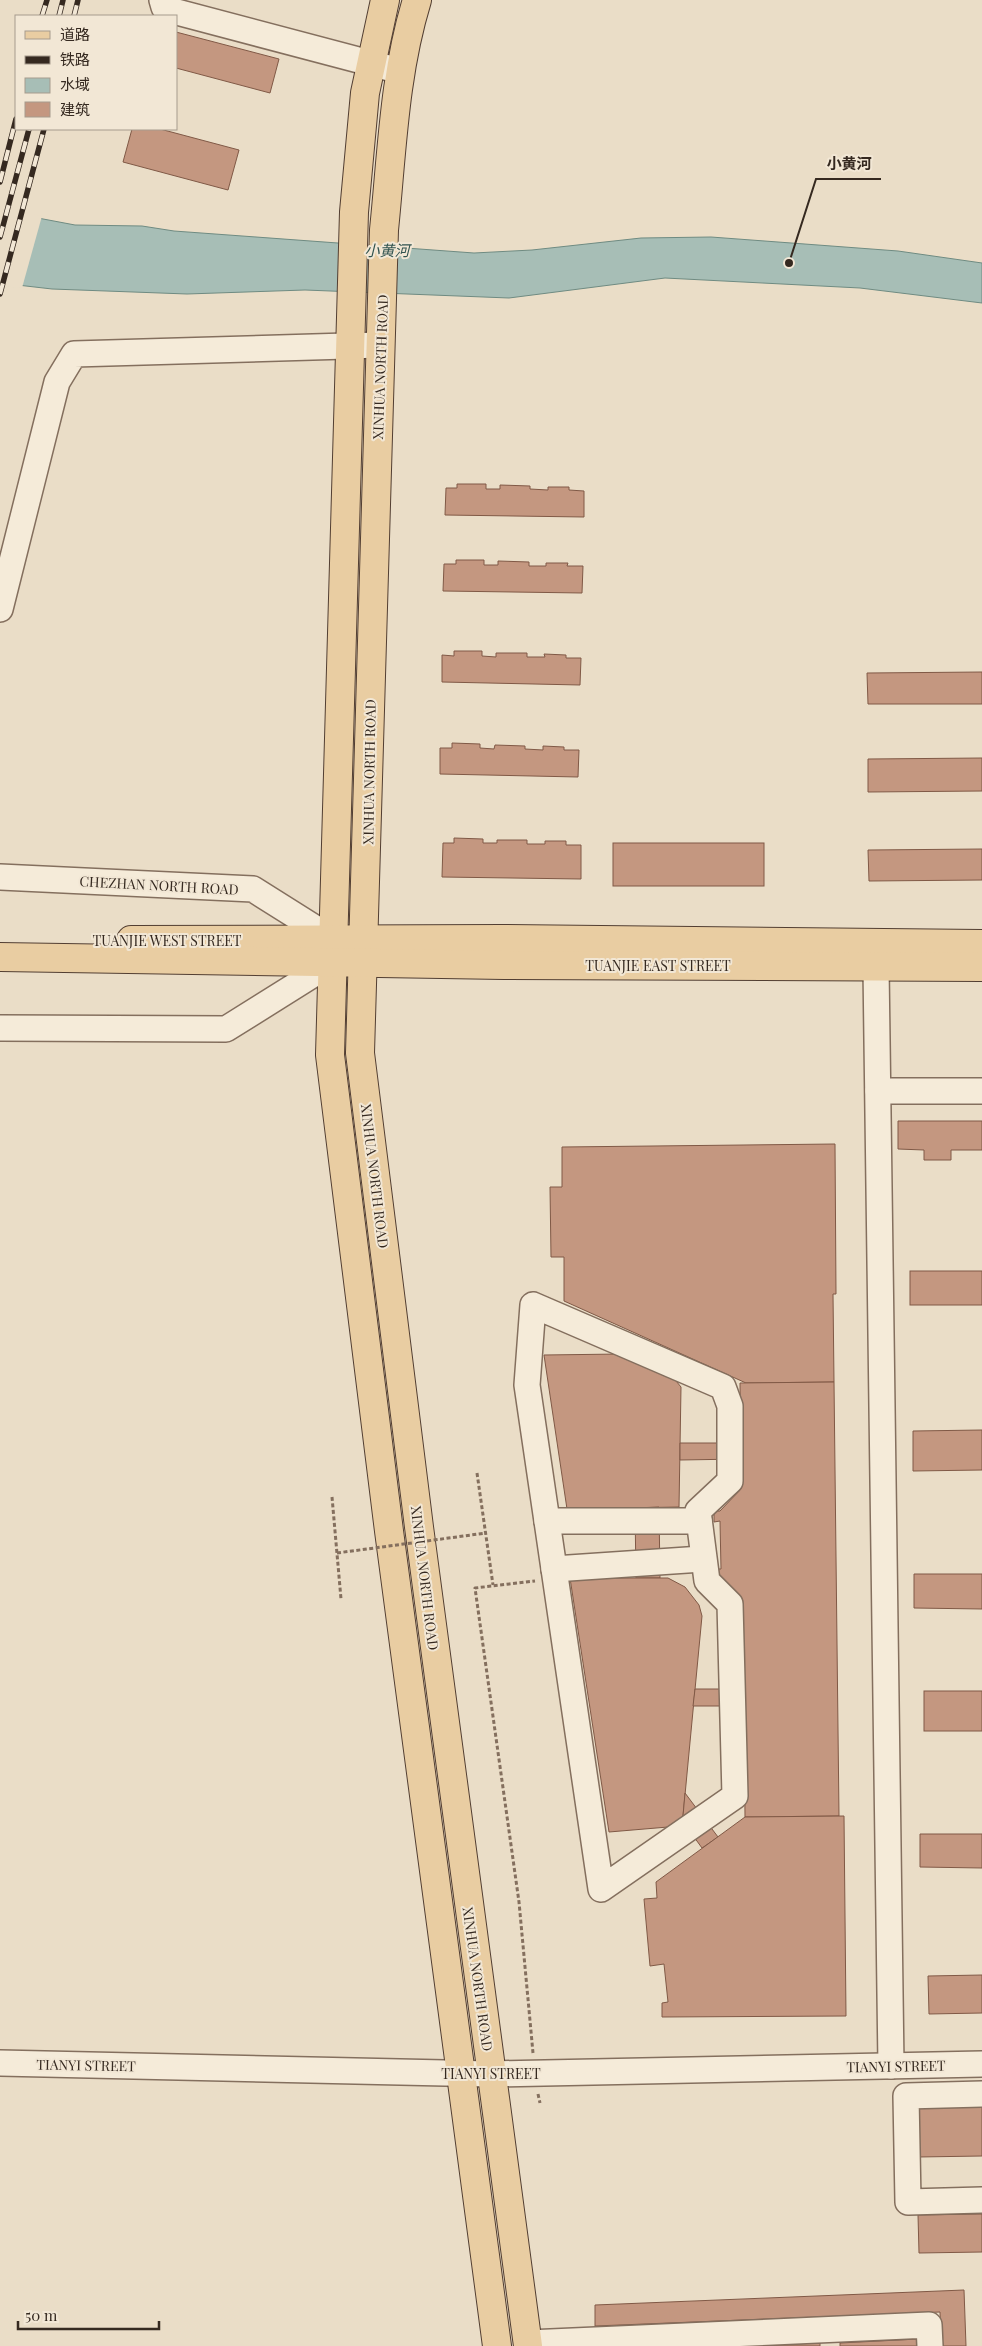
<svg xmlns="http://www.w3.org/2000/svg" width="982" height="2346" font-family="'Playfair Display','Noto Sans SC',serif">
  <rect width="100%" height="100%" fill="#eaddc7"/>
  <polygon fill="#a7beb6" stroke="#6f8b82" points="22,215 75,225 142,226 174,231 474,253 532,250 641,238 711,237 898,251 982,263 982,303 860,288 665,278 509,298 305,290 187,294 52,289 0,283"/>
  <polygon fill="#eaddc7" points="0,208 42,216 22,288 0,286"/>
  <g fill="#c49780" stroke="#805946">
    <polygon points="176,32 279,59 270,93 176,68"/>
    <polygon points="132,129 160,129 239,150 228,190 123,162"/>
    <polygon points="457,484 486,484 486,489 500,489 500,485 530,486 530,489 548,490 548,487 569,487 569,490 584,491 584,517 445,515 446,488 457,488"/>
    <polygon points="456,560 484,560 484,565 498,565 498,561 529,562 529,566 546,566 546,563 568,563 567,566 583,566 582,593 443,591 444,564 456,564"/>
    <polygon points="454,651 482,651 482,656 496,657 496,653 527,653 527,657 545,657 544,654 566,655 566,658 581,658 580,685 442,682 442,655 454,656"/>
    <polygon points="982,672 982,704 868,704 867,673"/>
    <polygon points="452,743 480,744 480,748 494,749 495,745 525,746 525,749 543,750 543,746 564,747 564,750 579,750 578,777 440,774 440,748 452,748"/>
    <polygon points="982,758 982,791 868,792 868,759"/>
    <polygon points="454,838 483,839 483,843 497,843 497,840 527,840 527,844 545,844 545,841 566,841 566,845 581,845 581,879 442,877 443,843 454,843"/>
    <rect x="613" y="843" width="151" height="43"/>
    <polygon points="982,849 982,880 869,881 868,850"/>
    <polygon points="898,1121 982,1121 982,1150 951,1150 951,1160 924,1160 924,1150 898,1149"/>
    <polygon points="835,1144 836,1294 833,1294 834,1382 746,1383 564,1301 564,1257 551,1257 550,1187 562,1187 562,1147"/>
    <rect x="910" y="1271" width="72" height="34"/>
    <polygon points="621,1354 667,1370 681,1387 679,1507 567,1509 544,1355"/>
    <polygon points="834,1382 839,1816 745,1817 743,1603 721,1581 715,1569 721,1569 720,1521 714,1522 714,1511 720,1511 741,1489 740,1383"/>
    <polygon points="982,1430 982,1470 913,1471 913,1431"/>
    <polygon points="680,1443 741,1443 741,1459 680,1460"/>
    <polygon points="659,1507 660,1578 636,1578 635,1508"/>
    <polygon points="914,1574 982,1574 982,1609 914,1608"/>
    <polygon points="570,1578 668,1578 685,1587 699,1605 702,1616 683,1816 677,1824 668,1827 609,1832"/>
    <polygon points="695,1689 744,1689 744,1706 693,1706"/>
    <rect x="924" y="1691" width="58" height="40"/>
    <polygon points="685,1793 718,1837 702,1848 681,1819 683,1816"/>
    <polygon points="844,1816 846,2016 662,2017 662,2003 668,2002 664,1964 650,1966 644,1899 657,1898 656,1882 745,1817"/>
    <polygon points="920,1834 982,1834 982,1868 920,1867"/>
    <polygon points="982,1975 982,2013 929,2014 928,1976"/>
    <polygon points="982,2105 982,2156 918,2157 917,2106"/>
    <polygon points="982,2214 982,2252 919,2253 918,2215"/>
    <polygon points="964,2290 966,2346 941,2346 940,2312 595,2326 595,2305"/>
    <polygon points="918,2339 918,2346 840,2346 840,2343"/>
    <polygon points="820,2343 820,2346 745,2346"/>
  </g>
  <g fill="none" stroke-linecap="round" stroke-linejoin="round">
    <g stroke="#846f5e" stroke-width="28">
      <g id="minor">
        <polyline points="162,0 164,7 173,11 400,71"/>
        <polyline points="0,609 57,382 74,354 380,345"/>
        <polyline points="0,877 253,889 334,940"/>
        <polyline points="876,967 891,2066"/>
        <polyline points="0,1028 226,1029 333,962"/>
        <polyline points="878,1091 982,1091"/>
        <polygon points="533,1305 723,1387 730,1406 730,1481 698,1511 707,1581 730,1604 735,1796 601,1889 527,1385"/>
        <polyline points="547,1521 699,1521"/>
        <polyline points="554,1569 702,1559"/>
        <polyline points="0,2063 490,2074 982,2064"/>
        <polyline points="982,2094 906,2096 908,2202 982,2200"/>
        <polyline points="528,2343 929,2325 930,2346"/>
      </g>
    </g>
    <g stroke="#523e32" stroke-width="30">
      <g id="major">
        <polyline points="385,0 365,93 354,212 330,1055 389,1531 497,2346"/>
        <path d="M417 0C394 75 392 152 384 230L360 1053 419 1527 528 2346"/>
        <polyline points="131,940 505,939 982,944"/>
        <polyline points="0,957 504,965 982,967"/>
      </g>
    </g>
    <g stroke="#846f5e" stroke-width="3" stroke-dasharray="4 2.5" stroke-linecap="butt">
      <polyline points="477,1473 493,1585"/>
      <polyline points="332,1497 341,1599"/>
      <polyline points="533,2053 519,1902 475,1588 535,1581"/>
      <polyline points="538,2094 540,2103"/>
    </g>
    <use href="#minor" stroke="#f5ebd9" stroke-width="25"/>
    <use href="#major" stroke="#e9cda2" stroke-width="28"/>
    <g stroke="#352920" stroke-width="5.5">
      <g id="rail">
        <polyline points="42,16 47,0"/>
        <polyline points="59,16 63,0"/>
        <polyline points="74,16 78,0"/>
        <polyline points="0,182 16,119"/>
        <polyline points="0,237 29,129"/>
        <polyline points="0,294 44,129"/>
      </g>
    </g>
    <use href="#rail" stroke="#f2e7d5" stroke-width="4" stroke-dasharray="11" stroke-linecap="butt"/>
    <polyline stroke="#846f5e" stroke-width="3" stroke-dasharray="4 2.5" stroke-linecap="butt" points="337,1553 486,1533"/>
  </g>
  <g text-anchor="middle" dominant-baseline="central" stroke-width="4" stroke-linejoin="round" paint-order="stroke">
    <g font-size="14" fill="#352920" stroke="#f2e7d5">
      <text transform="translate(380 367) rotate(-88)">XINHUA NORTH ROAD</text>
      <text transform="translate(369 772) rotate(-89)">XINHUA NORTH ROAD</text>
      <text transform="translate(159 885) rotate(3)">CHEZHAN NORTH ROAD</text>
      <text x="167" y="940">TUANJIE WEST STREET</text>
      <text x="658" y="965">TUANJIE EAST STREET</text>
      <text transform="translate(375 1176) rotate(83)">XINHUA NORTH ROAD</text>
      <text transform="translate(425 1578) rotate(83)">XINHUA NORTH ROAD</text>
      <text transform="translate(478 1979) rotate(82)">XINHUA NORTH ROAD</text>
      <text transform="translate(86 2065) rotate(1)">TIANYI STREET</text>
      <text transform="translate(896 2066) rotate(-1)">TIANYI STREET</text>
      <text x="491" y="2073">TIANYI STREET</text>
    </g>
    <g font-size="15" font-style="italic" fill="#31534f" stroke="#f2e7d5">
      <text x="387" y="250">小黄河</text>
    </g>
  </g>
  <path fill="none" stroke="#352920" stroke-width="2" d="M789 263L816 179H881"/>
  <circle fill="#352920" stroke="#f2e7d5" stroke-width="2" cx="789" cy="263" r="5"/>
  <g font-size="15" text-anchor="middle" font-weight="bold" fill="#352920" stroke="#f2e7d5" stroke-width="4" stroke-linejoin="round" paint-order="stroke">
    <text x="849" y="169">小黄河</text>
  </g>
  <rect x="15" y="15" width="162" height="115" fill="#f2e7d5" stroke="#a69b8d"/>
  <rect x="25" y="31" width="25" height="8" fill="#e9cda2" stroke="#a69b8d"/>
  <text x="60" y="40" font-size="15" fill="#352920">道路</text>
  <rect x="25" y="56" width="25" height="8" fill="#352920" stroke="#a69b8d"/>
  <text x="60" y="65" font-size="15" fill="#352920">铁路</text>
  <rect x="25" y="78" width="25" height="15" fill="#a7beb6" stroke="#a69b8d"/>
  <text x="60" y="90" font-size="15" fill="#352920">水域</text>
  <rect x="25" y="102" width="25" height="15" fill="#c49780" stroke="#a69b8d"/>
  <text x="60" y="115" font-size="15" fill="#352920">建筑</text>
  <path d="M18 2321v8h141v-8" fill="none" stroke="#352920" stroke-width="2.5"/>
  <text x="25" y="2321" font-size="15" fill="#352920" stroke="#f2e7d5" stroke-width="4" paint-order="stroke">50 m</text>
</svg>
